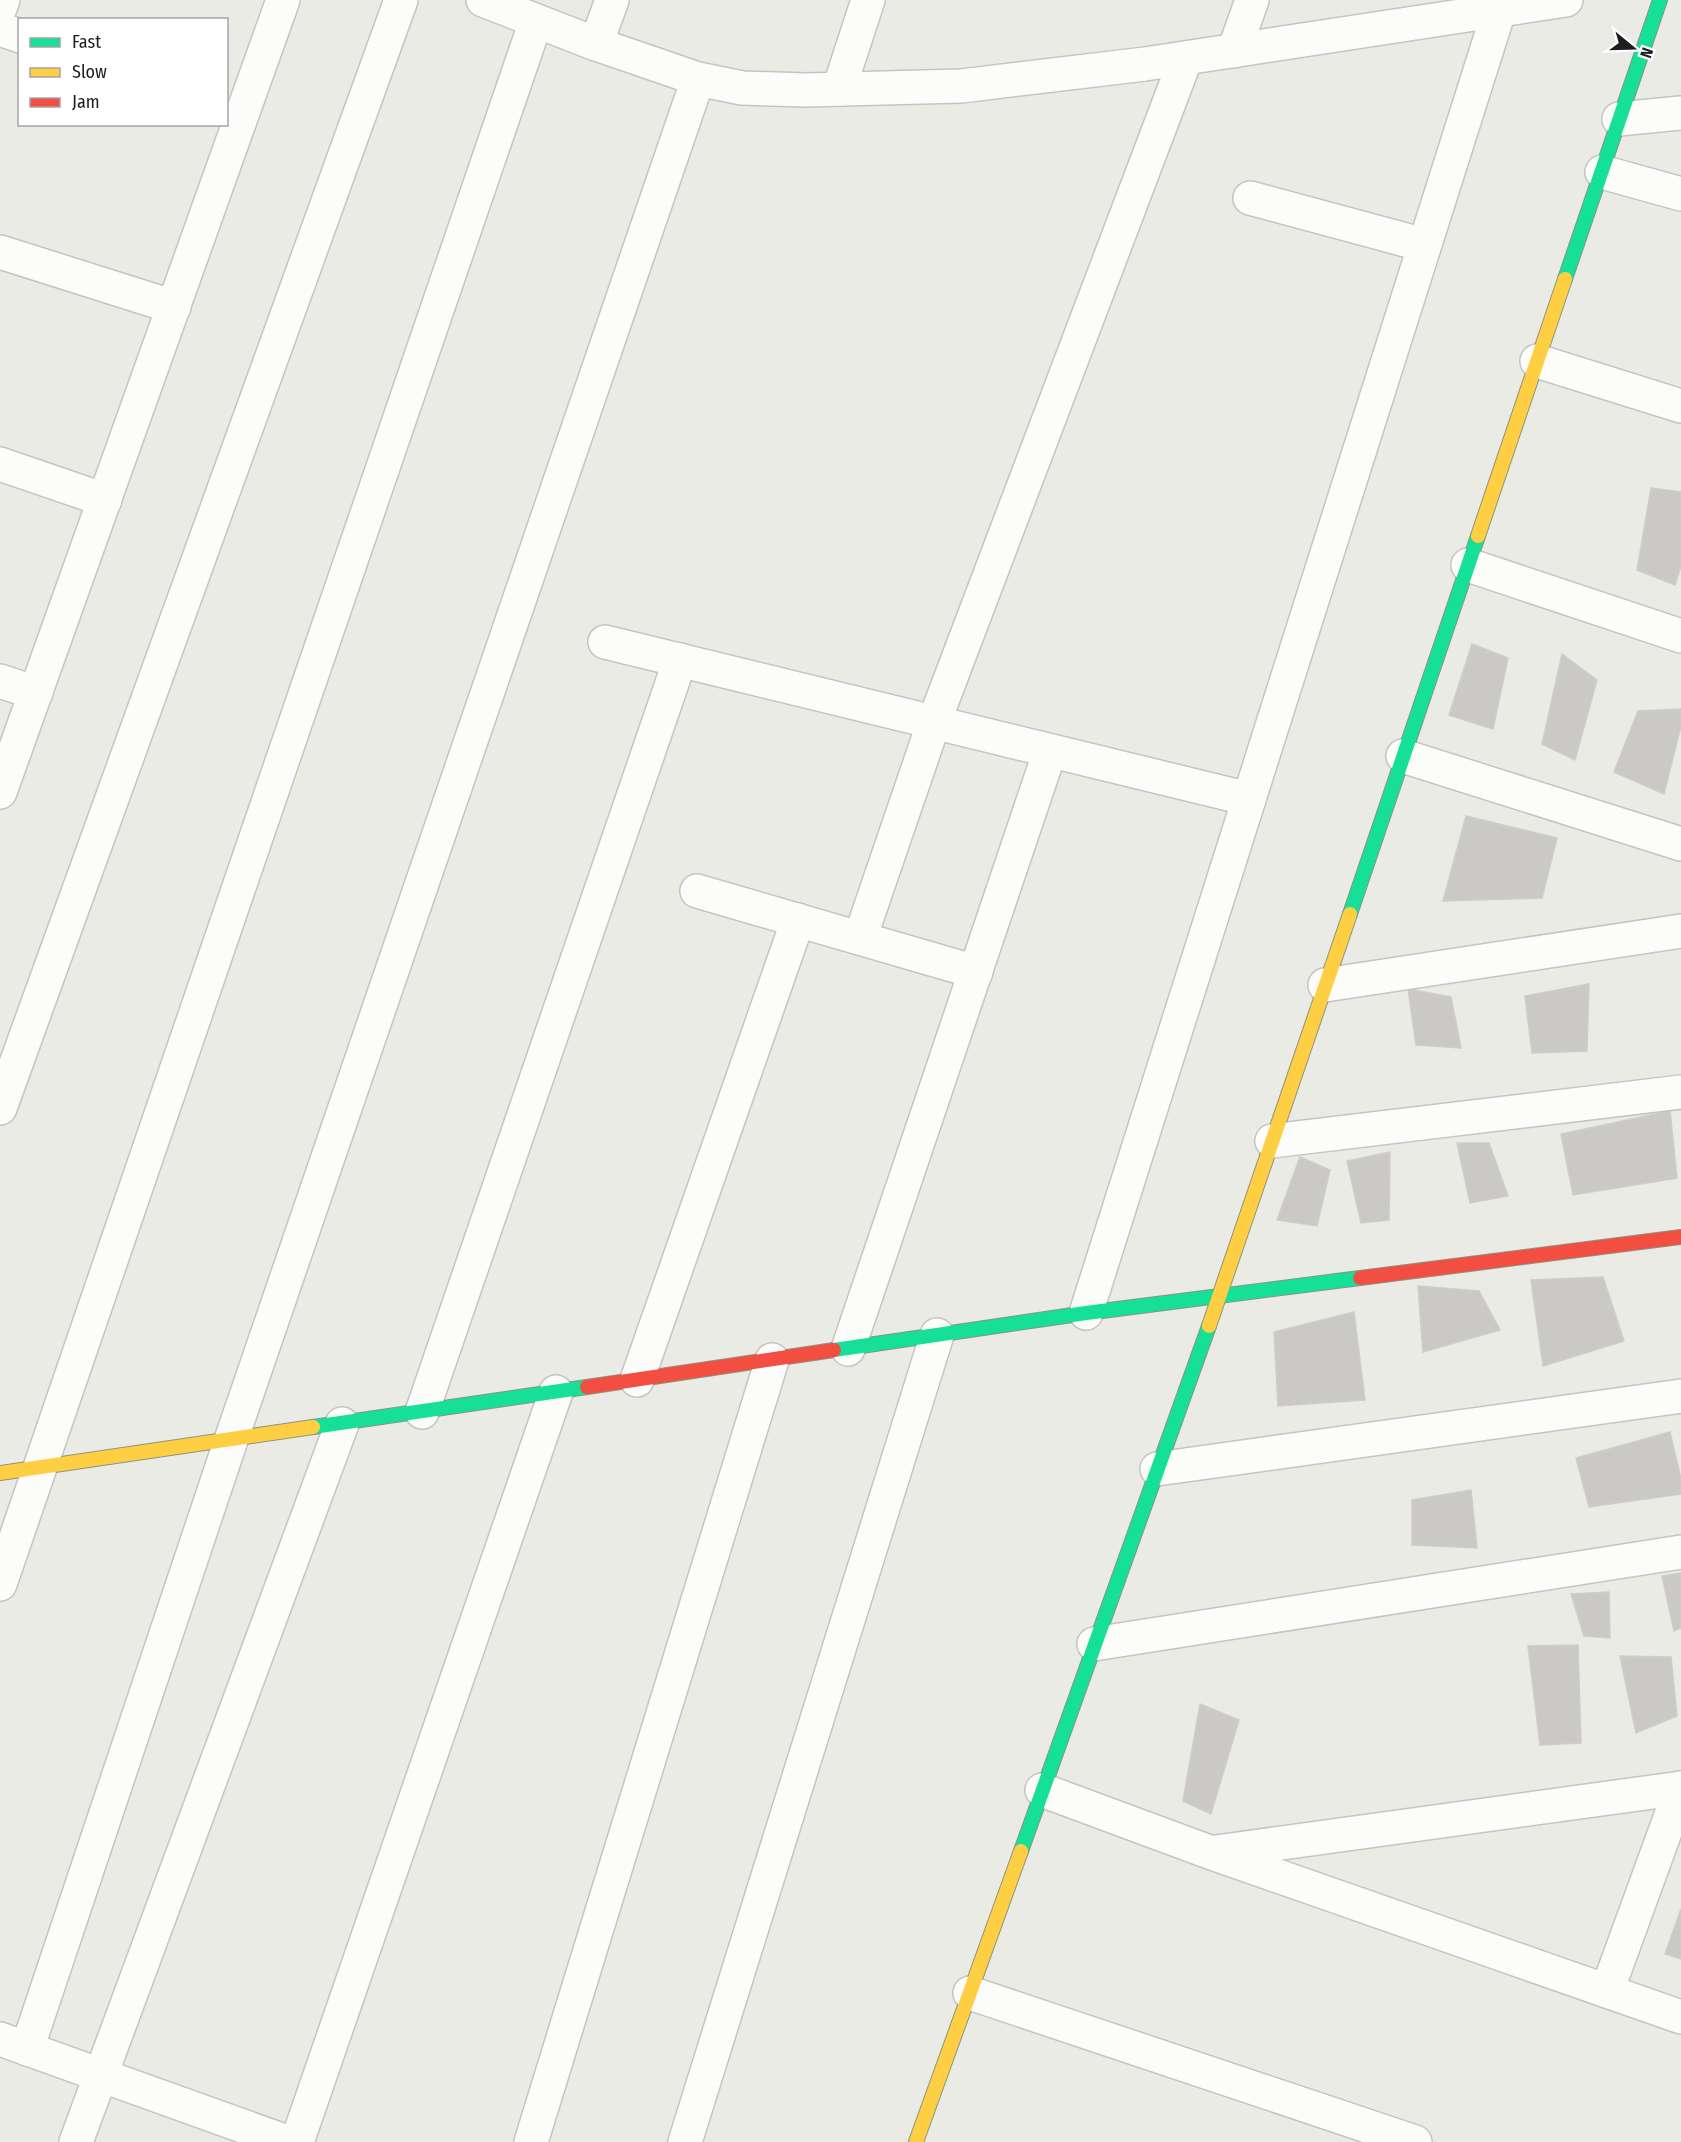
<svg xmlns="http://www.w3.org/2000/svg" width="1681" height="2142" font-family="'Fira Sans Condensed',sans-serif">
  <rect width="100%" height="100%" fill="#ebebe6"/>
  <g fill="#cac9c5" stroke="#cecdc7" stroke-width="1.5">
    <polygon points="1651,488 1681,492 1681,566 1675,585 1637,570"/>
    <polygon points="1472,644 1508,658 1493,729 1449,715"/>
    <polygon points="1562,654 1597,680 1575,760 1542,744"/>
    <polygon points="1681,709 1681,726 1664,794 1614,772 1638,711"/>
    <polygon points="1466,816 1557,838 1542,898 1443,901"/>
    <polygon points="1589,984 1587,1051 1532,1053 1525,996"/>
    <polygon points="1408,989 1451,997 1461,1048 1416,1045"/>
    <polygon points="1670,1111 1677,1178 1573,1195 1561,1134"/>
    <polygon points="1457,1143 1489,1143 1508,1196 1470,1203"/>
    <polygon points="1390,1152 1389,1220 1361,1223 1347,1161"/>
    <polygon points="1300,1157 1330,1170 1317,1226 1277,1220"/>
    <polygon points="1603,1277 1624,1341 1543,1366 1531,1280"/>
    <polygon points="1418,1286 1479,1291 1500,1330 1423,1352"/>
    <polygon points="1354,1312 1365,1400 1278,1406 1274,1332"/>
    <polygon points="1670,1432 1681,1479 1681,1494 1589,1507 1576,1458"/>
    <polygon points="1471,1490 1477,1548 1412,1545 1412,1500"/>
    <polygon points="1681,1573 1681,1628 1674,1631 1662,1576"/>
    <polygon points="1609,1592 1610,1638 1584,1636 1571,1594"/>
    <polygon points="1578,1645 1581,1743 1540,1745 1528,1646"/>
    <polygon points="1620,1656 1671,1657 1677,1716 1636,1733"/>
    <polygon points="1200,1704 1239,1720 1211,1814 1183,1801"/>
    <polygon points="1681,1909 1681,1959 1665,1954"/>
  </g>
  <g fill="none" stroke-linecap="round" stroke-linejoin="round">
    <g stroke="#c4c4c2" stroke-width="36">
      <g id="street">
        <polyline points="483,0 596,44 698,79 742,88 806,90 961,86 1145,64 1566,0"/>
        <polyline points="0,8 3,0"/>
        <polyline points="0,29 20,36"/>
        <polyline points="596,44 612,0"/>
        <polyline points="1234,51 1252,0"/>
        <polyline points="839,89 868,0"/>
        <polyline points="1619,119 1681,113"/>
        <polyline points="1602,172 1681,194"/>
        <polyline points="1250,198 1424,245"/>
        <polyline points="0,252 174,307"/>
        <polyline points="1537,361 1681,406"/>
        <polyline points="0,464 105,500"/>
        <polyline points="1468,565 1681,636"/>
        <polyline points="605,642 1249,799"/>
        <polyline points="0,681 36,693"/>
        <polyline points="1403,756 1681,844"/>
        <polyline points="0,792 283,0"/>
        <polyline points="697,891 976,972"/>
        <polyline points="860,938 934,722 1186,58"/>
        <polyline points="1325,985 1681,931"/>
        <polyline points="0,1108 401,0"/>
        <polyline points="1272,1141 1681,1092"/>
        <polyline points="1086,1313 1499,11"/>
        <polyline points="848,1349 1050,751"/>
        <polyline points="637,1380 798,920"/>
        <polyline points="422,1412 680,660"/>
        <polyline points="1157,1469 1681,1396"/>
        <polyline points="0,1584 536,21"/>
        <polyline points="1094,1644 1681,1552"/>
        <polyline points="1042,1790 1212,1853 1681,2017"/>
        <polyline points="1216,1852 1681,1788"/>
        <polyline points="1607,1991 1681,1788"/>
        <polyline points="970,1993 1415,2142"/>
        <polyline points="0,2039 287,2142"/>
        <polyline points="27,2049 231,1440 698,79"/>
        <polyline points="76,2142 342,1424"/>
        <polyline points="297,2142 556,1392"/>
        <polyline points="531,2142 772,1360"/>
        <polyline points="685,2142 937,1335"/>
      </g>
    </g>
    <g stroke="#8b947f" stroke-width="16">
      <g id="fast">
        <polyline points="1565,279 1660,0"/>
        <polyline points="1350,914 1478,536"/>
        <polyline points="834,1350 1086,1313 1360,1278"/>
        <polyline points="313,1427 587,1387"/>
        <polyline points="1021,1851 1209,1326"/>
      </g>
    </g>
    <g stroke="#8b947f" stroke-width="16">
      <g id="slow">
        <polyline points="1478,536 1565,279"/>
        <polyline points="1209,1326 1350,914"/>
        <polyline points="0,1473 313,1427"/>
        <polyline points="916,2142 1021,1851"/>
      </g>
    </g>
    <g stroke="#8b947f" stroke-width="16">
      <g id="jam">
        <polyline points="1360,1278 1681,1237"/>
        <polyline points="587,1387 834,1350"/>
      </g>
    </g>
    <use href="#street" stroke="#fcfcfb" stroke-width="33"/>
    <use href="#fast" stroke="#16e098" stroke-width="14"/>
    <use href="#slow" stroke="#ffcf43" stroke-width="14"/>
    <use href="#jam" stroke="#f24e42" stroke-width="14"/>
  </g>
  <rect x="18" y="18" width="210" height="108" fill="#ffffff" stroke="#a5a5a5" stroke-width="1.5"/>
  <rect x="30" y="38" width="30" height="9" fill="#16e098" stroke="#a5a5a5" stroke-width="1.5"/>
  <text x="72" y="48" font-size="18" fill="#1d1d1d">Fast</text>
  <rect x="30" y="68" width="30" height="9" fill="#ffcf43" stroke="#a5a5a5" stroke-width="1.5"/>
  <text x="72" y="78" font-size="18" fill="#1d1d1d">Slow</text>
  <rect x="30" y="98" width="30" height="9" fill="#f24e42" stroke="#a5a5a5" stroke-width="1.5"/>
  <text x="72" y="108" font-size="18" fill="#1d1d1d">Jam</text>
  <g transform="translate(1633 48) rotate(109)" stroke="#ffffff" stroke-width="4.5" paint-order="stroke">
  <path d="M0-4.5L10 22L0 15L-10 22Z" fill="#1d1d1d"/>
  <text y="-9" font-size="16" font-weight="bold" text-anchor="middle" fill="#1d1d1d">N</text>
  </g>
</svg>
